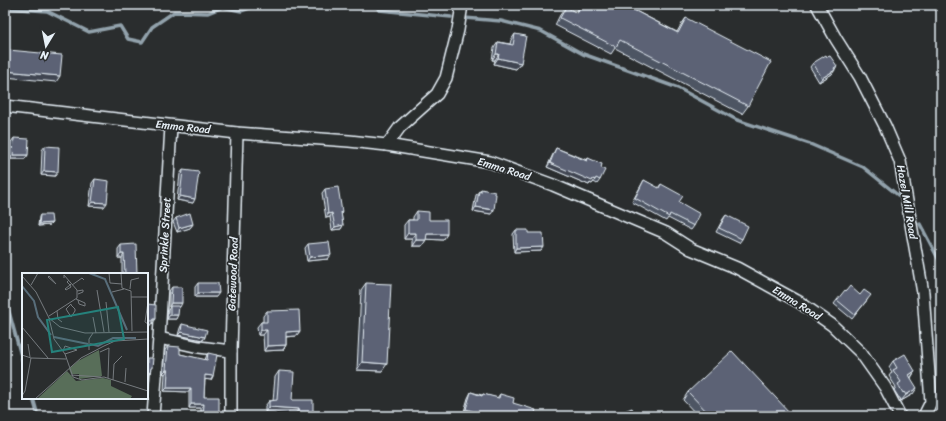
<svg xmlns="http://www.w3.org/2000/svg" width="946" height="421" font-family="Sriracha,sans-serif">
  <rect width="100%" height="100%" fill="#2a2d2e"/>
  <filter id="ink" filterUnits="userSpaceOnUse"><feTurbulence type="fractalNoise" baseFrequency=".025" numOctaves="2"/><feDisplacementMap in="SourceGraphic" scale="8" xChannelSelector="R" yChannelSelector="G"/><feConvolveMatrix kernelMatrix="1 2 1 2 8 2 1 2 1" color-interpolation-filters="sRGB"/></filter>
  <g filter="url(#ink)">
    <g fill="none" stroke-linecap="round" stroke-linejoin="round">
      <g stroke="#92a2ac" stroke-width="3.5">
        <polyline points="376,5 379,10 451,17"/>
        <polyline points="5,8 47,11 89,32 120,26 128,39 142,42 152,27 174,12 208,13 223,7 241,11 258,5"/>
        <polyline points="464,18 501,21 541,31 583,54 678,88 737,120 810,144 863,167 899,196"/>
        <polyline points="920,224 941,264"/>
        <polyline points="5,297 23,363"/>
        <polyline points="33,398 38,416"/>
      </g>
      <g stroke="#e8f1f8" stroke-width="14">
        <g id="minor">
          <polyline points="817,5 836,39 860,77 885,126 900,161 923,293 931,402 924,416"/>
          <polyline points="5,106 237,133 349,141 387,145 490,162 553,185 666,233 691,249 737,268 799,302 832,325 861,353 885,387 900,416"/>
          <polyline points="387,145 400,127 437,94 446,78 458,30 462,5"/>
          <polyline points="159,338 199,347 231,351"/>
          <polyline points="153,416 159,338 171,126"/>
          <polyline points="231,416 231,351 237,133"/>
        </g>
      </g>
      <use href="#minor" stroke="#2a2d2e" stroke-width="11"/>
    </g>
    <g fill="#4e5464" stroke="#e8f1f8">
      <polygon points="580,5 624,5 677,32 681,25 686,18 748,106 742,114 615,48 611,54 555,25 560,15 566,7 576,13"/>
      <polygon points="515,34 521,63 516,69 494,64 495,60 492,60 494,48 498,42 510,44 511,40"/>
      <polygon points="827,57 837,66 832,74 819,82 810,67 813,63"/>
      <polygon points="14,138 28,155 25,159 10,159 11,142"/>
      <polygon points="45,146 55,176 41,175 42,150"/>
      <polygon points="556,148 587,160 588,158 601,168 600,180 597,184 594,182 592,184 590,183 589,185 547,167 554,152"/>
      <polygon points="183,170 193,203 177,200 180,174"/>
      <polygon points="95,179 104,207 89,206 92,183"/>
      <polygon points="644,180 658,188 661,184 679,202 694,226 691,230 668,218 666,221 632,202"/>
      <polygon points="325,189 342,212 341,214 343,225 341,229 332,230 330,217 326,218 322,193"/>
      <polygon points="481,189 491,214 473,211 476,195 479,191 480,192"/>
      <polygon points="417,211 447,234 443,240 426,239 422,246 412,246 412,239 404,239 404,225 408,220 413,220 413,217"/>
      <polygon points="40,215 52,223 50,225 38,226 39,217"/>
      <polygon points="726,215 742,239 739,243 716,232 723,219"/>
      <polygon points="176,218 193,224 190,228 177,232 173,222"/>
      <polygon points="516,230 528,233 544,247 541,251 514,252 513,234"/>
      <polygon points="308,244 328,259 307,261 305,248"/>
      <polygon points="121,245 137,274 122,274 122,258 118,258 118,249"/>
      <polygon points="198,283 216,297 195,297 195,287"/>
      <polygon points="366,283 382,371 357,370 361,290"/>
      <polygon points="172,287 180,307 178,307 176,319 167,319 168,310 170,307 169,307 169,291"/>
      <polygon points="846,291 860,295 868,299 852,319 834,304 837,300"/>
      <polygon points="267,311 300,331 296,336 286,337 286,345 283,350 264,351 263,335 258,335 257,327 261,322 263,322 263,316"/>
      <polygon points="182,324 205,337 203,340 178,335 180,328"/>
      <polygon points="168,346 180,354 205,360 206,357 208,353 213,376 211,380 205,379 204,397 219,416 201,416 201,408 189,408 189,392 164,391 165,374 163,373 165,350"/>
      <polygon points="893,361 915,371 911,378 913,394 901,401 900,398 899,398 894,390 896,387 889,376 892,372 889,367"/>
      <polygon points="279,371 292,400 313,413 311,416 295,416 295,414 265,412 265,406 269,401 273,401 275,377"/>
      <polygon points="471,392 482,395 483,394 497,398 500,394 513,403 534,416 467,416 463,415 468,398"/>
      <polygon points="688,392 789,416 698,416 683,400"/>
    </g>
    <g fill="#404551" stroke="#e8f1f8">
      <polygon points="496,54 499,54 495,60 492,60"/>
      <polygon points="498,58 521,63 516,69 494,64"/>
      <polygon points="835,70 832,74 819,82 822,78"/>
      <polygon points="5,71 60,76 56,82 5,77"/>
      <polygon points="13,155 28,155 25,159 10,159"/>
      <polygon points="550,163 593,179 595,180 592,184 590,183 589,185 547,167"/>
      <polygon points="44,171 58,172 55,176 41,175"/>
      <polygon points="180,196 195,199 193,203 177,200"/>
      <polygon points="92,202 107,203 104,207 89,206"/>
      <polygon points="476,207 494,210 491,214 473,211"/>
      <polygon points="332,213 330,217 326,218 328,214"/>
      <polygon points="52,223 50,225 38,226 39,224"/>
      <polygon points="193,224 190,228 177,232 179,228"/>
      <polygon points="343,225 341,229 332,230 335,227"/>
      <polygon points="408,233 416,233 412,239 404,239"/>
      <polygon points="427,234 447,234 443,240 422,239"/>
      <polygon points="416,240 426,240 422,246 412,246"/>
      <polygon points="544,247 541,251 514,252 516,248"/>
      <polygon points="121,254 124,254 122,258 118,258"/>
      <polygon points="331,255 328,259 307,261 310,257"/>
      <polygon points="198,293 219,293 216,297 195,297"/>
      <polygon points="171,303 182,303 180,307 169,307"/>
      <polygon points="170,315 178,315 176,319 167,319"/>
      <polygon points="154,319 156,319 151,325 147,325 147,321"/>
      <polygon points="261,330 267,330 263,335 258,335"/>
      <polygon points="300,331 296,336 282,337 286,332"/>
      <polygon points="181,332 205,337 203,340 178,335"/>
      <polygon points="286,345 283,350 264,351 267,346"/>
      <polygon points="362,362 387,364 382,371 357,370"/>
      <polygon points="166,370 168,370 165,374 163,373"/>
      <polygon points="915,371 911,377 905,381 909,375"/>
      <polygon points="205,375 213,376 211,380 202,379"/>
      <polygon points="167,388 191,388 189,392 164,391"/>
      <polygon points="917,388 913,394 901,401 906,395"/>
      <polygon points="191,404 204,404 201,408 189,408"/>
      <polygon points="269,407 299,409 295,414 265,412"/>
      <polygon points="466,409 478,413 475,416 467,416 463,415"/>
      <polygon points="299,413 313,413 311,416 297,416"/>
    </g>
    <g fill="#5b6274" stroke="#e8f1f8">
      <polygon points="581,5 624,5 678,33 686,18 771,62 748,106 620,40 616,47 560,18 566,7 577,13"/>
      <polygon points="515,34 526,36 521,63 498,58 499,54 496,54 498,42 513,45"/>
      <polygon points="8,50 62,55 60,76 5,71 5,55 8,55"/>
      <polygon points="826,55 827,57 830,56 837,66 834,68 835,70 822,78 813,63"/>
      <polygon points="14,138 29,139 28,155 13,155"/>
      <polygon points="45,146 59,147 58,172 44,171"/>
      <polygon points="556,148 587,161 588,158 602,164 601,168 605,170 600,180 596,178 595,180 593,179 592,181 550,163"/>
      <polygon points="5,149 7,164 5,164"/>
      <polygon points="183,170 199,172 195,199 180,196"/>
      <polygon points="95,179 109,181 107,203 92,202"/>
      <polygon points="644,180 659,188 661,184 683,196 679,202 700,214 694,226 670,214 669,217 635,198"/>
      <polygon points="338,187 342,212 341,212 343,225 335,227 332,213 328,214 325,189"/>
      <polygon points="481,189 495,192 495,194 496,194 494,210 476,207 479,191 481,192"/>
      <polygon points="417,211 429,212 429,220 447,220 447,234 427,234 426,240 416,240 416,233 408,233 408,220 417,220"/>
      <polygon points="190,213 193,224 179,228 176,218"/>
      <polygon points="40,215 51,215 52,223 39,224"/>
      <polygon points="726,215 748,226 742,239 719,228"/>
      <polygon points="516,230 528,230 528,233 543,233 544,247 516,248"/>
      <polygon points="329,242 331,255 310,257 308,244"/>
      <polygon points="136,244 137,274 125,274 124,254 121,254 121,245"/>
      <polygon points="198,283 218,283 219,293 198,293"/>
      <polygon points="366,283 391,284 387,364 362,362"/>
      <polygon points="850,286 860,295 864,290 871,295 855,315 837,300 845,290 846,291"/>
      <polygon points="172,287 182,287 182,303 171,303"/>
      <polygon points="147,304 156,305 156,319 154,319 153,321 147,321"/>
      <polygon points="170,306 179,306 178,315 170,315"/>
      <polygon points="299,310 300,331 286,332 286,345 267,346 267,330 261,330 261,322 267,322 267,311"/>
      <polygon points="182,324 207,330 205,337 181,332"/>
      <polygon points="168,346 180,347 180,354 207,360 208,353 217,355 213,376 205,375 204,397 219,397 219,416 203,416 204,404 191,404 191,388 167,388 168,370 166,370"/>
      <polygon points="732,351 791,414 788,416 711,416 688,392"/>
      <polygon points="905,354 915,371 909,375 917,388 906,395 904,392 903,393 898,384 901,382 893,370 897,368 893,361"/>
      <polygon points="147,358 153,358 152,368 151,368 150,373 149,372 148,378 147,378"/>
      <polygon points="279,371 294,372 292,400 313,400 313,413 299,413 299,409 269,407 269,401 277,400"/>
      <polygon points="471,392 482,396 483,394 499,398 500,394 514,398 513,403 536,410 534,416 481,416 477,415 478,413 466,409"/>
      <polygon points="632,408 635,416 612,416"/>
    </g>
  </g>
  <g text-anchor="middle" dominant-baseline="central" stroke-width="3.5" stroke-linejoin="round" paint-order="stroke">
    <g font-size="11" fill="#e8f1f8" stroke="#2a2d2e">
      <text transform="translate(183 127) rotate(6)">Emma Road</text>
      <text transform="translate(504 169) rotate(17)">Emma Road</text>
      <text transform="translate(907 202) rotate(80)">Hazel Mill Road</text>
      <text transform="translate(165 235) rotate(-87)">Sprinkle Street</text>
      <text transform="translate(233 274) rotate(-88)">Gatewood Road</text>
      <text transform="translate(797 303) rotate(32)">Emma Road</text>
    </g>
  </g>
  <g transform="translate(22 273)">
    <rect width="126" height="126" fill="#2a2d2e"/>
    <path d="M77 77 80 103 57 106V101H49L47 96 56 88ZM45 98 54 108 81 105 89 107V113L110 123 108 126H15Z" fill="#586e59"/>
    <path fill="none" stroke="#586d7a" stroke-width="2" d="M67 0 83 6 105 57M0 13 12 28 16 44 29 62M32 64 66 71M68 71 76 73 91 65H114"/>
    <path fill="none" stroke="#767b7f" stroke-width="1" d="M87 0 88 10 100 11M99 0 100 15 109 18 110 58M0 3 14 19 27 45 38 54 63 60 126 59M27 3 34 11 26 4ZM47 7 45 9 48 12 49 14 44 17 43 16 48 12 49 11M9 12 16 0M50 12 60 5 62 7M108 16 109 7 117 5M75 17 82 59M55 18 61 17V19L56 21M90 19 102 16M109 24H126M54 26 63 30V33L57 31 56 27M84 29 87 59M126 29 123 49 126 51M49 31V32L53 36V38L49 44 44 36 49 31M35 38 36 46 40 49M27 43 55 25V17L42 2V5M71 44 74 60M27 45 32 66 43 81 51 104 60 107 82 104 126 118M0 54 26 85M6 71 8 84M67 77V66L71 60M41 78 43 73 55 77 43 81M78 79 87 75 86 105M0 82 9 85 44 86M49 102 79 104M91 107 92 91 100 83M103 109 104 95M0 123 3 118 9 85M13 126 59 85 82 73 93 68 126 66"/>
    <path fill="#25827c" fill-opacity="0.15" stroke="#25827c" stroke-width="2" d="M96 34 102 66 30 79 25 47Z"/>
    <rect width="126" height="126" fill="none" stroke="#e8f1f8" stroke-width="2"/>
  </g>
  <rect width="946" height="421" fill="none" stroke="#2a2d2e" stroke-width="20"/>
  <rect x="10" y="10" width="926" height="401" fill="none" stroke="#e8f1f8" stroke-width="1.5" filter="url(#ink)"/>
  <g transform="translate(46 46) rotate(190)" stroke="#2a2d2e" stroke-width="3" paint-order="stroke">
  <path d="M0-3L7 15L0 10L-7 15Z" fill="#e8f1f8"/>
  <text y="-6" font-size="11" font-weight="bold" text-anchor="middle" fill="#e8f1f8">N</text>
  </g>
</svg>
